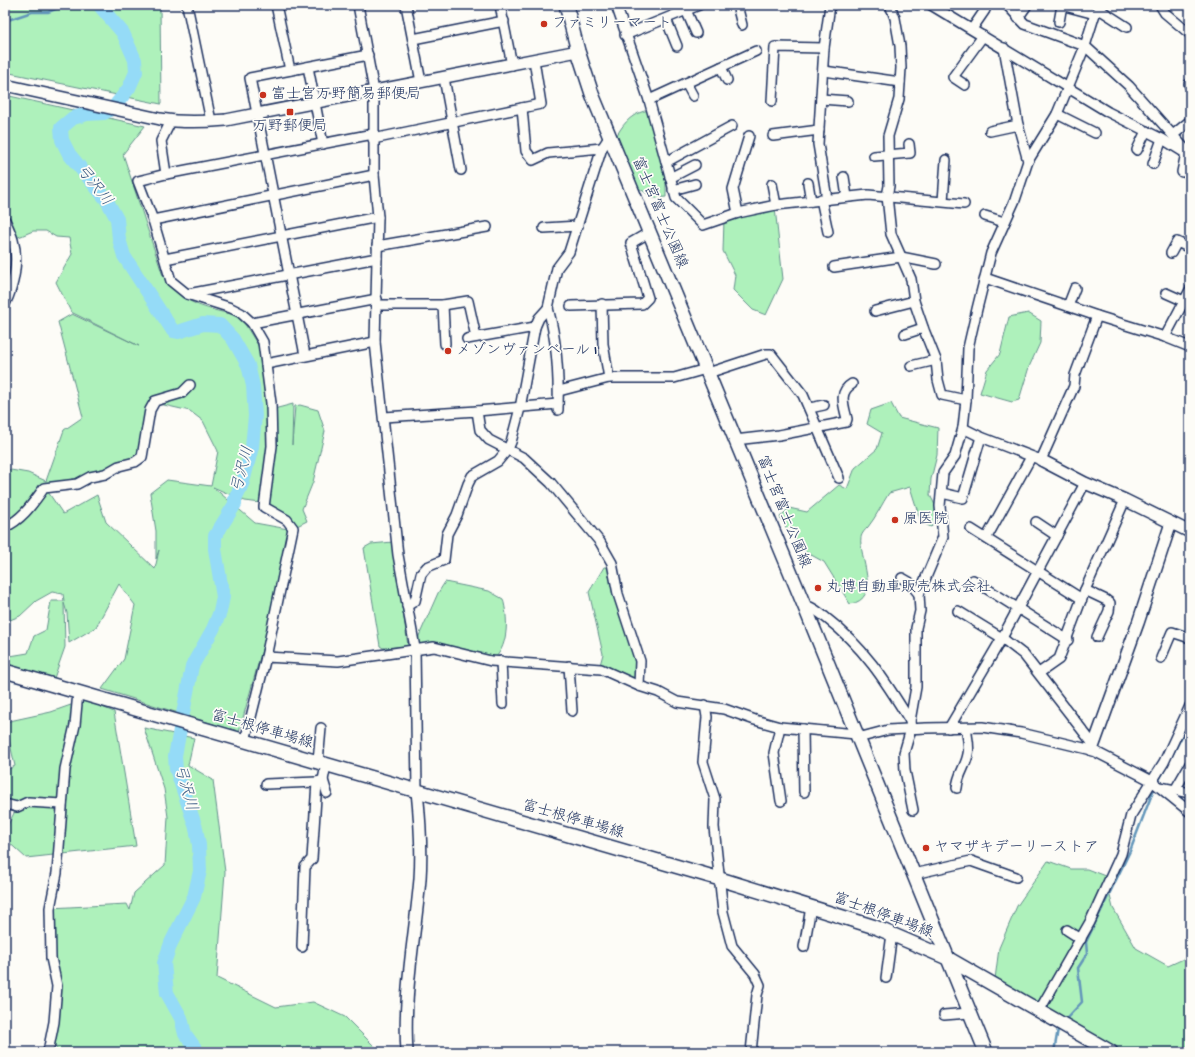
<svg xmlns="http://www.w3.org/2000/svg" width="1195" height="1057" font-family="'Gochi Hand','Klee One',sans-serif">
  <rect width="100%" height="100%" fill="#fdfcf7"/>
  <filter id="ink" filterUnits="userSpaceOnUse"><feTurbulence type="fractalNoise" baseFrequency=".025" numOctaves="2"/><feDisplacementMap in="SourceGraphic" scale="8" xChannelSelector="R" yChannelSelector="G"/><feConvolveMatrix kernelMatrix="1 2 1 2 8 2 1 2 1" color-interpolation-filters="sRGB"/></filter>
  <g filter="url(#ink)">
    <g fill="#aef1bb" stroke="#64908c" fill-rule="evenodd">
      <polygon points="5,5 160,5 161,104 5,72"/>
      <path d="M5 95 145 126 123 154 162 273C179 305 209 309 240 316L259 347 267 414V457L261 503 245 501 213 487 255 523 288 529 270 621 239 732 102 689 124 659 135 605 119 584 96 627 69 643 67 613 64 603 65 647 53 681 5 666V659L10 656 28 653 34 636 46 630 51 601H64L63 594 52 592 36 601 20 616 5 622V469L28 473 46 481 64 430 83 417 58 322 72 314 139 346 71 312 56 282 72 254 69 238 56 237 46 231H33L9 241 5 229ZM151 402 190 411 203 421 218 451 211 486 167 480 150 493 156 531V559L159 550 155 569 106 522 97 495 63 514 48 492 31 506 44 488 109 471 142 457Z"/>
      <path d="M649 110 666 177V197L654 198 637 187 617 135C625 121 633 113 649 110Z"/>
      <polygon points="775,208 783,279 766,315 753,310 733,290 735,275 723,251 724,220"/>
      <polygon points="1028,313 1041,321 1040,343 1029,367 1019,400 1012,402 980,393 987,370 1000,354 1009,317"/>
      <path d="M891 403 899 418 938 428 937 455 931 479 930 495 941 517 931 527 921 522 910 487 889 493C882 504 876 517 868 527 865 530 862 533 861 537 858 556 883 599 850 604L824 562 804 551 790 534 780 517 789 508 807 512 839 485 847 489 855 468 877 449 882 433 867 424 871 410Z"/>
      <polygon points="293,404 292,445 295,406 300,405 318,410 325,431 313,482 302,509 307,521 297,526 266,505 274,409"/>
      <polygon points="393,542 408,646 383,648 380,646 364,548 371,544"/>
      <polygon points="604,567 610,567 636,663 635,680 600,665 603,654 589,592"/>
      <path d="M445 582 489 591 503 599C508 617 509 644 495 658L417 647 419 636 438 593Z"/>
      <polygon points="85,700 114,712 136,846 26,858 5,839 5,831 17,807 5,804 5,771 15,766 5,722 51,712"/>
      <polygon points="144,728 194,738 188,765 213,780 225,872 217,978 276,1007 313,1002 345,1017 376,1048 376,1052 58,1052 51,1037 57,986 50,908 127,904 130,910 134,893 165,865 168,817 164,789"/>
      <polygon points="1048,861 1071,869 1087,869 1105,876 1113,908 1136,948 1168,966 1190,956 1190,1052 1122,1052 995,979 999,948 1017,906"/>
    </g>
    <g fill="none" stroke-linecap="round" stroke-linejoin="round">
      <g stroke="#6496ba" stroke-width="2.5">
        <polyline points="5,21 32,12 48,12 66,5"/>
        <polyline points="1158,782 1190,721"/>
        <polyline points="1067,1018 1082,1002 1078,968 1087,954 1086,942 1130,851 1155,786"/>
        <polyline points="1054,1052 1058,1029"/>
      </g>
      <polyline stroke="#95dbf7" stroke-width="14" points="99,5 123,33 135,60 136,72 129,88 114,107 104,113 87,114 73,118 61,128 62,140 69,154 106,199 117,219 119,239 124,256 173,331 178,332 203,324 220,325 233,339 248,365 253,386 255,416 252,447 243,482 235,499 235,504 215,536 215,549 223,597 220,612 213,629 192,666 175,756 176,769 196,828 199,845 200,871 194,897 171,943 164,963 167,993 181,1018 185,1034 198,1052"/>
      <g stroke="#1b2f5e" stroke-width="12">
        <g id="minor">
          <polyline points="187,5 211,121"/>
          <polyline points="276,5 290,70"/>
          <polyline points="358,5 374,91 374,175 378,217 375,342 398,555 415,648 417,791"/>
          <polyline points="406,5 421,82"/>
          <polyline points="500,5 512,65"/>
          <polyline points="616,5 649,100 676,198 703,225 738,213 776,205 868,195 964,204"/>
          <polyline points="737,5 742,25"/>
          <polyline points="890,5 895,18 900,46 901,68 899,99 888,136 889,186 887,196 891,234 911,279 914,301 924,330 936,360 938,380 942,395 966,400"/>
          <polyline points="931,5 1108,112 1164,140 1190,156"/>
          <polyline points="1007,5 1025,24 1085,46 1129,86 1185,149"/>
          <polyline points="1061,5 1095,14"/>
          <polyline points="1160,5 1165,13 1190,34"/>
          <polyline points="1099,9 1127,27"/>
          <polyline points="686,10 696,33"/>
          <polyline points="1018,18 1027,5"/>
          <polyline points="666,19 677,46"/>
          <polyline points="1059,22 1062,5"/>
          <polyline points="972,29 985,10"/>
          <polyline points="625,35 699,5"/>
          <polyline points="413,39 504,21"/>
          <polyline points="308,67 323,144"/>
          <polyline points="721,67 727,80"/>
          <polyline points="824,71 900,82"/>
          <polyline points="444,78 461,170"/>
          <polyline points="686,83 693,96"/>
          <polyline points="1189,84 1190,86"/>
          <polyline points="965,85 953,77 983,36"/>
          <polyline points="821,99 848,101"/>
          <polyline points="649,100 756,51"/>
          <polyline points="772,101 775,47 824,48"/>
          <polyline points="522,108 526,151 533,160 548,153 602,148"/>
          <polyline points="1057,114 1095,133"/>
          <polyline points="990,131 1018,125"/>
          <polyline points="1173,135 1190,121"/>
          <polyline points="773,136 819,130"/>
          <polyline points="373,139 541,104 534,60"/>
          <polyline points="1137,150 1146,131"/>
          <polyline points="874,156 910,153 909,144"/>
          <polyline points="1028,161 1057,114 1085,46 1095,14 1101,5"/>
          <polyline points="666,162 732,126"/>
          <polyline points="1153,164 1162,139"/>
          <polyline points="1182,172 1186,153"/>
          <polyline points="166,174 161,141 171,121"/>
          <polyline points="844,177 847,197"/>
          <polyline points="670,178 695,165"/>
          <polyline points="808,183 811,201"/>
          <polyline points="772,184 776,205"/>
          <polyline points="673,190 695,184"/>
          <polyline points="821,199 828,232"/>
          <polyline points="827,199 818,144 824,48 830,5"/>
          <polyline points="943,201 946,160"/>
          <polyline points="738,213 733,189 749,136"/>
          <polyline points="985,216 1004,222"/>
          <path d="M5 220C8 227 11 233 13 240 19 260 14 286 5 304"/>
          <polyline points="153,220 374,175"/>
          <polyline points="544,228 578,226"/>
          <polyline points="377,246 487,227"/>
          <polyline points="1171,253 1177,242 1190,248"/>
          <polyline points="165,259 378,217"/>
          <polyline points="834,267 901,257 936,264"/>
          <polyline points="985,278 1097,316"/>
          <polyline points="1166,293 1184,301"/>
          <polyline points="188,294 377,258"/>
          <polyline points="602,304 603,344 609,378"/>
          <polyline points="377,305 443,305 468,301 476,337"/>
          <polyline points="443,305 445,344"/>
          <polyline points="571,306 642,304 648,298 631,243 650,232"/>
          <polyline points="1068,306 1075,288"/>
          <path d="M548 308C557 341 559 376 558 410"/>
          <polyline points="875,311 914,301"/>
          <polyline points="252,323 377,299"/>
          <polyline points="905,334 923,328"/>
          <polyline points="1165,337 1190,290"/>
          <polyline points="467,339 535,327"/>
          <polyline points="305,355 250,78 368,55"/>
          <polyline points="266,364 375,342"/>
          <polyline points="911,366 936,360"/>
          <polyline points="708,373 766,354 771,354 803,395 839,478"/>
          <polyline points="559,391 609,378 674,378 706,369"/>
          <polyline points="810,408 824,405"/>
          <polyline points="477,411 558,404"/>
          <polyline points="384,417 477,411 480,430 489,440 524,458 551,483 600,542 612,563 618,594 640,661 639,686"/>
          <polyline points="963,428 981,437 1041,460 1074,386 1075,375 1097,316 1165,337 1190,347"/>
          <path d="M735 440 779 435 846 422 847 419C844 406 838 392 852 384"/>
          <polyline points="942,493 963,498 981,437"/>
          <polyline points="1036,522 1057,536"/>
          <path d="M5 527C23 519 33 503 44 488L77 484 90 477 105 474 119 466 135 462 142 457 150 410 155 401 182 393 190 385"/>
          <polyline points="971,529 1082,599"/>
          <polyline points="987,537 1031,457"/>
          <polyline points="902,578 909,582 919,594 920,611 916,628 916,687 910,721 911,729 904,753 905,771 913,810"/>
          <polyline points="973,580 1068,640"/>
          <polyline points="1085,590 1106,600 1110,603 1109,611 1097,637"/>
          <polyline points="919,594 943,537 940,506 943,473 955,456 963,428 966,400 968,348 977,309 991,253 1015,200 1028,161 1018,125 1004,48"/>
          <path d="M804 605C812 606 818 612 825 617 863 646 885 680 910 721"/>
          <polyline points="407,606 415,601 421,574 427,567 444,560 447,534 457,515 468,484 472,476 498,461 508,449 511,442 520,408 535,327 539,318 548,308 557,268 569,252 602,148 610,136"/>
          <polyline points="958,611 1002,638 1024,655 1093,744"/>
          <polyline points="266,657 293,528 287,520 264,507 272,446 271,403 263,342 252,323 241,313 231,308 187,294 171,281 153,220 138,181 166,174 373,134"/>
          <polyline points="1161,658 1172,632 1190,638"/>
          <polyline points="501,661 503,704"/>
          <polyline points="569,666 572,711"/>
          <polyline points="1039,673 1059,659 1085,590 1125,500"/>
          <polyline points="705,705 707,717 703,762 715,799 714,827 723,912 732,946 755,974 760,985 757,995 751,1052"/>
          <polyline points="780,727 774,753 781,801"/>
          <polyline points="949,728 1002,638 1085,483"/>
          <polyline points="803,729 804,792"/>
          <polyline points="858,738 888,730 926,728 982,727 1021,733 1092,750 1152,781 1190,812"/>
          <polyline points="245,741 266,657 338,661 434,647 491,661 601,669 639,686 658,692 677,702 724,709 755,720 780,727 856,734"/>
          <polyline points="318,762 321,728"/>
          <polyline points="323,780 327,793"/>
          <polyline points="266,784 317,782"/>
          <polyline points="1160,787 1190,793"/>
          <path d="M957 788C958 773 966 767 968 754 970 746 967 736 966 728"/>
          <polyline points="1175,790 1190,764"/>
          <polyline points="5,804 17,807 28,802 62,804"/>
          <polyline points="914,874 971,861 1016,877"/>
          <polyline points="1067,930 1081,939"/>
          <polyline points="302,947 305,867 312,859 317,782 323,780 326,765"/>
          <polyline points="804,947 811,907"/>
          <polyline points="886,978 892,934"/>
          <polyline points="1039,1011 1090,922 1121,854 1131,815 1164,762 1190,706"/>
          <polyline points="944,1015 969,1013"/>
          <polyline points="48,1052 54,1022 57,986 51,958 50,908 57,873 65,769 75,725 78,692"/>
        </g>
      </g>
      <g stroke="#1b2f5e" stroke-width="14">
        <g id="tertiary">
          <path d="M5 85 160 119C182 123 204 122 226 120L578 51"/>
          <polyline points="1041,460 1085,483 1125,500 1190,532"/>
          <polyline points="1092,750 1138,623 1171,523"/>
          <path d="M407 1052C403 994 415 937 420 879 422 850 420 820 417 791"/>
        </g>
      </g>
      <g stroke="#1b2f5e" stroke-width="16">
        <g id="secondary">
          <polyline points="566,5 578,51 592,94 804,605 986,1052"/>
          <polyline points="5,671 720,879 875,927 947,958 1111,1052"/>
        </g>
      </g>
      <use href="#minor" stroke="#fdfcf7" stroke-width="9"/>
      <use href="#tertiary" stroke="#fdfcf7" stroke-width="11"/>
      <use href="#secondary" stroke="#fdfcf7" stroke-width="13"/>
    </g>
  </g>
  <g fill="#c8321e" stroke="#fdfcf7" stroke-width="1.5">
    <circle cx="544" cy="24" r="4"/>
    <circle cx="263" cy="95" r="4"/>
    <rect x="286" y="108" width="8" height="8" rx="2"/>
    <circle cx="448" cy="351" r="4"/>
    <circle cx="895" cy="520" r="4"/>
    <circle cx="818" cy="588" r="4"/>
    <circle cx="926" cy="848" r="4"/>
  </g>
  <g text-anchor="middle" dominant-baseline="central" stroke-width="3.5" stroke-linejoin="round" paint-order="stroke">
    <g font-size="15" fill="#1b2f5e" stroke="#fdfcf7" text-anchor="start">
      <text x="552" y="24">ファミリーマート</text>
      <text x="271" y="95">富士宮万野簡易郵便局</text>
      <text x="290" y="127" text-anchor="middle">万野郵便局</text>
      <text x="456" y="351">メゾンヴァンベール I</text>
      <text x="903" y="520">原医院</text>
      <text x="826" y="588">丸博自動車販売株式会社</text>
      <text x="934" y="848">ヤマザキデーリーストア</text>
    </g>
    <g font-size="15" fill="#1b2f5e" stroke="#fdfcf7">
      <text transform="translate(659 213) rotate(67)">富士宮富士公園線</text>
      <text transform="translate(783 512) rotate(68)">富士宮富士公園線</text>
      <text transform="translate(262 730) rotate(16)">富士根停車場線</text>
      <text transform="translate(573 820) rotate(16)">富士根停車場線</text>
      <text transform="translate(883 916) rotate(20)">富士根停車場線</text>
    </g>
    <g font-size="16" font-style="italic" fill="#3a5a84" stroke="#fdfcf7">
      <text transform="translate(93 186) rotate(52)">弓沢川</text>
      <text transform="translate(244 470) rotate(-75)">弓沢川</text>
      <text transform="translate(184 788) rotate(75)">弓沢川</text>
    </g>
  </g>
  <rect width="1195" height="1057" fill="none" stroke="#fdfcf7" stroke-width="20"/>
  <rect x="10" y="10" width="1175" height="1037" fill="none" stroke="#1b2f5e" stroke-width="1.5" filter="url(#ink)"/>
</svg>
